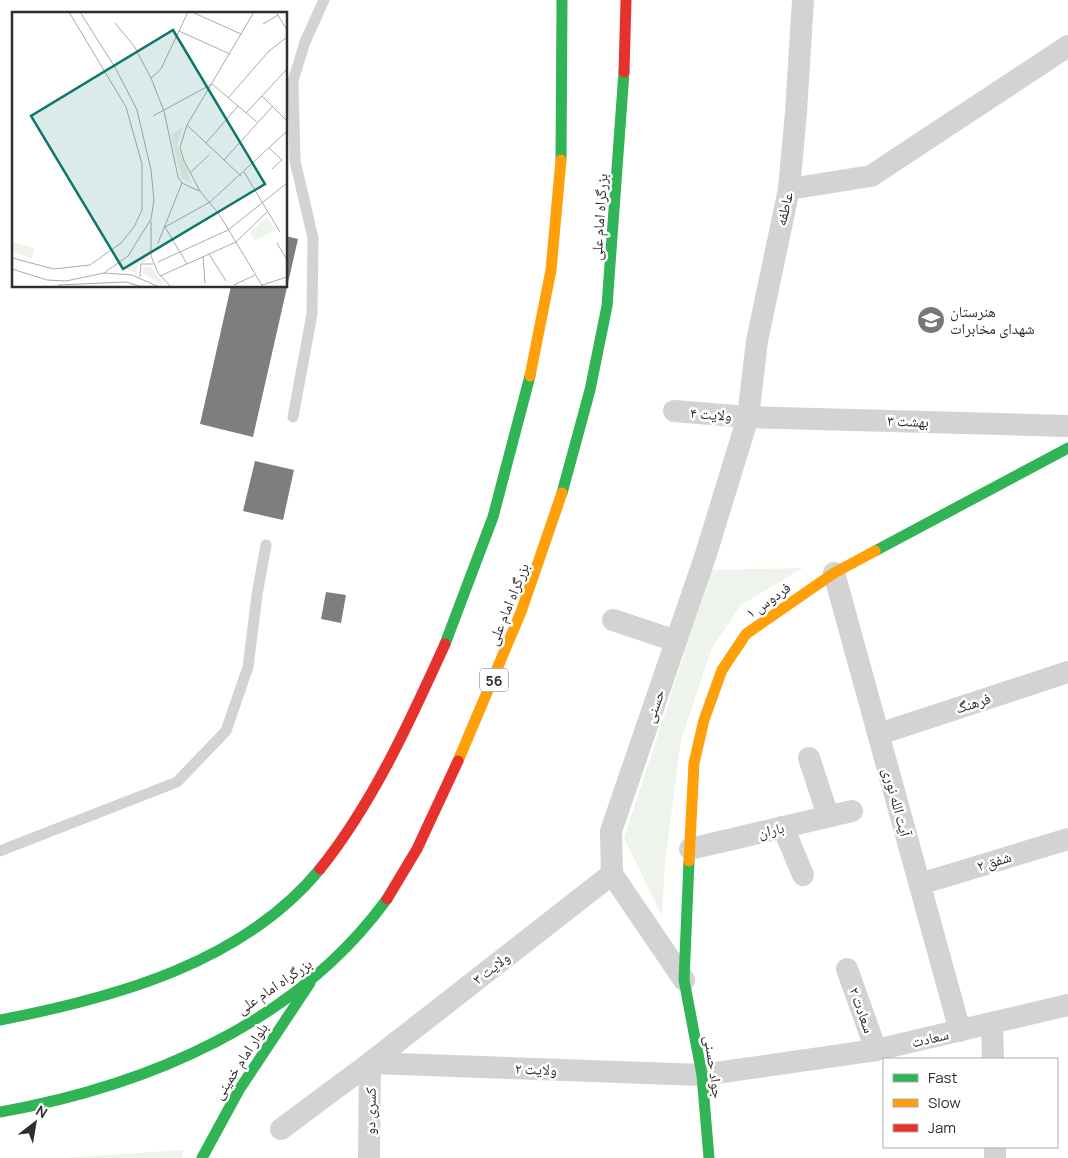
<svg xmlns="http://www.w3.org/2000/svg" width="1068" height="1158" font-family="Manrope,'Noto Naskh Arabic',sans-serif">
  <rect width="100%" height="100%" fill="#fff"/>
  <g fill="#eef3ec">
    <polygon points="803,568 741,605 712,648 681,740 665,862 662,916 624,838 712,570"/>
    <polygon points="183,1150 182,1158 61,1158"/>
  </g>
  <g fill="#7e7e7e">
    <polygon points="286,236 298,239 253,437 200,424 231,286 287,286"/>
    <polygon points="255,461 294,470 283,520 243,511"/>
    <polygon points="326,592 346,595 341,623 321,619"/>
  </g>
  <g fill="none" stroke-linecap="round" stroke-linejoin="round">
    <g stroke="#d3d3d3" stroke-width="11">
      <polyline points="293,417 312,314 313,238 295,161 293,81 305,42 324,0"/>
      <polyline points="0,851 177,782 226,731 248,667 257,595 266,545"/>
    </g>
    <g stroke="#d3d3d3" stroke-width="22">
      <polyline points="789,189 871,176 1068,46"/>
      <polyline points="674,411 748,417 1068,426"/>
      <polyline points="834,573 960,1031"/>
      <polyline points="613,620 676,641"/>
      <polyline points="879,734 1068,672"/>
      <polyline points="809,758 828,816"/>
      <polyline points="783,827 803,875"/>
      <polyline points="690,849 852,811"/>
      <polyline points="920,884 1068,839"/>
      <polyline points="847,969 876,1050"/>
      <polyline points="684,980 612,874 611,831 706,554 748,417 757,341 789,189 796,112 803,0"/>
      <polyline points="992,1023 993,1059"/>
      <polyline points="370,1063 702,1075 876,1050 1068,1005"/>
      <polyline points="281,1129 370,1063 612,874"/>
      <polyline points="995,1147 995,1158"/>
      <polyline points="369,1158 370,1063"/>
    </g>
    <g stroke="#30b455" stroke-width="11">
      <polyline points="561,160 562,0"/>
      <polyline points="562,493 590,390 607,306 624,72"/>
      <polyline points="875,551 1068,448"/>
      <polyline points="445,644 493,517 530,376"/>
      <polyline points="689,861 684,980 702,1075 709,1158"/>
      <path d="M0 1020C114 998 243 963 320 869"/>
      <path d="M0 1112C147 1086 297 1023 387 899"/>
      <polyline points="202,1158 239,1090 310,983"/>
    </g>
    <g stroke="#ff9f0a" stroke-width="11">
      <polyline points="530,376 551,270 561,160"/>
      <polyline points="458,761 521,612 562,493"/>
      <polyline points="689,861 694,763 704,720 722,670 746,634 834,573 875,551"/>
    </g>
    <g stroke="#e5322d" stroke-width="11">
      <polyline points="624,72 626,0"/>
      <path d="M320 869C373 803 410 721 445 644"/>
      <polyline points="387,899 417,849 458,761"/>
    </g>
  </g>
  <defs>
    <g id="school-disc" transform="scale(1.4375)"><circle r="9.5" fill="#777" stroke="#fff"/><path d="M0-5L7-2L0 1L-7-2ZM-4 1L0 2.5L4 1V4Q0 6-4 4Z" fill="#fff"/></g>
  </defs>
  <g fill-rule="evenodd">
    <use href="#school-disc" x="931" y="320"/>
  </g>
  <g text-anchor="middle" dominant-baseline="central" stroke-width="5" stroke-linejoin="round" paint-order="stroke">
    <rect fill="#fff" stroke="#6d6d6d" stroke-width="1" x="480" y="668.5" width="28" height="23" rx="4"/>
    <g font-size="14" font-weight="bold" fill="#2e2e2e">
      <text x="494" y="680">56</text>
    </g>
    <g font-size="15" fill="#2e2e2e" stroke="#fff">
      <text transform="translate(784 209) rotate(-77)">عاطفه</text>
      <text transform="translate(599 217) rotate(-86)">بزرگراه امام علی</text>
      <text transform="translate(711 414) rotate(4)">ولایت ۴</text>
      <text transform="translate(908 421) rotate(2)">بهشت ۳</text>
      <text transform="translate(768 600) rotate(-35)">فردوس ۱</text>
      <text transform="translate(508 604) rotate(-68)">بزرگراه امام علی</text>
      <text transform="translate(973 703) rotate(-18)">فرهنگ</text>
      <text transform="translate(654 706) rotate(-71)">حسنی</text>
      <text transform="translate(897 802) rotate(75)">آیت الله نوری</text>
      <text transform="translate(771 830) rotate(-13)">باران</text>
      <text transform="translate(994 861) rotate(-17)">شفق ۲</text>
      <text transform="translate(491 968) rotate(-38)">ولایت ۳</text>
      <text transform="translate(274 986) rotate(-34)">بزرگراه امام علی</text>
      <text transform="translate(862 1010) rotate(70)">سعادت ۲</text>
      <text transform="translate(930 1038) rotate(-13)">سعادت</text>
      <text transform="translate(240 1061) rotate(-57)">بلوار امام خمینی</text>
      <text transform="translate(714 1067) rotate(82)">جواد حسنی</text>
      <text transform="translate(536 1069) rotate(2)">ولایت ۲</text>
      <text transform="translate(370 1111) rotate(-89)">کسری دو</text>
    </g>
    <g font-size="15" fill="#2e2e2e" stroke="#fff" text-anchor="start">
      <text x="950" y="311">هنرستان<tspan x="950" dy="17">شهدای مخابرات</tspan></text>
    </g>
  </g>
  <g transform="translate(12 12)">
    <rect width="275" height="275" fill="#fff"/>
    <path d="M171 115 165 133 180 172 169 165 159 123ZM255 205 263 218 244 229 238 221ZM0 230 22 236 20 246 0 240ZM135 241 138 247 126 253 125 262 114 256ZM139 254 151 271 149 273 131 261V255Z" fill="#eef3ec"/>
    <path fill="none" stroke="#ababab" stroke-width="1" d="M180 0 229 22M242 0 175 113 168 135 172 149 188 179 207 202 251 275M264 0 275 18M103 11 122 34 139 66 152 99 166 165 170 171 187 179M251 12 266 3M167 19 218 42M139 66 149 57 176 0M250 84 275 109M216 86 257 39 275 25M234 101 275 57M141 104 200 72 245 110M175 113 229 164M194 131 226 94M257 136 270 148 260 157M212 148 260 95M232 160 268 220M178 161 197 143M139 209V244L146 261 159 275M153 215 198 190 275 119M153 215 175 252M146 231 170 171M265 231 275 248M197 242 214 269M191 245 193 271M0 246 42 257 78 253 109 231 122 215 130 198V152L114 95 57 0M146 250 216 218 275 171M0 257 35 268 54 269 92 261 116 244 139 207 142 188 139 158 125 98 104 57 68 0M92 261 120 263 147 275M148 264 224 230 256 199M128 265 129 252H141M46 273 114 270 131 275M222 273 243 263M250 273 275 265"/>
    <path fill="#0f766e" fill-opacity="0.15" stroke="#0f766e" stroke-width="2.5" d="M161 18 253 172 111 257 19 104Z"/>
    <rect width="275" height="275" fill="none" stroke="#2e2e2e" stroke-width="2.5"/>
  </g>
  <rect x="883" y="1058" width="175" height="90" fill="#ffffff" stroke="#ababab"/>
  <rect x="893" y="1074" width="25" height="8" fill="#30b455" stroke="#ababab"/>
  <text x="928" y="1083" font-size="15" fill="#2e2e2e">Fast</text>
  <rect x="893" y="1099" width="25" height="8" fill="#ff9f0a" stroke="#ababab"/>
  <text x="928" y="1108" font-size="15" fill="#2e2e2e">Slow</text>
  <rect x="893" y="1124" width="25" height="8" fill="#e5322d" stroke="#ababab"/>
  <text x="928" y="1133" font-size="15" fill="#2e2e2e">Jam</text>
  <g transform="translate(35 1123) rotate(31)" stroke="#ffffff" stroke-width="4" paint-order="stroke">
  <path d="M0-4L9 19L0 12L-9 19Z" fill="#2e2e2e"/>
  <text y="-8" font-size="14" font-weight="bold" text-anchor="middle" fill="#2e2e2e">N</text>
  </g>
</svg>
